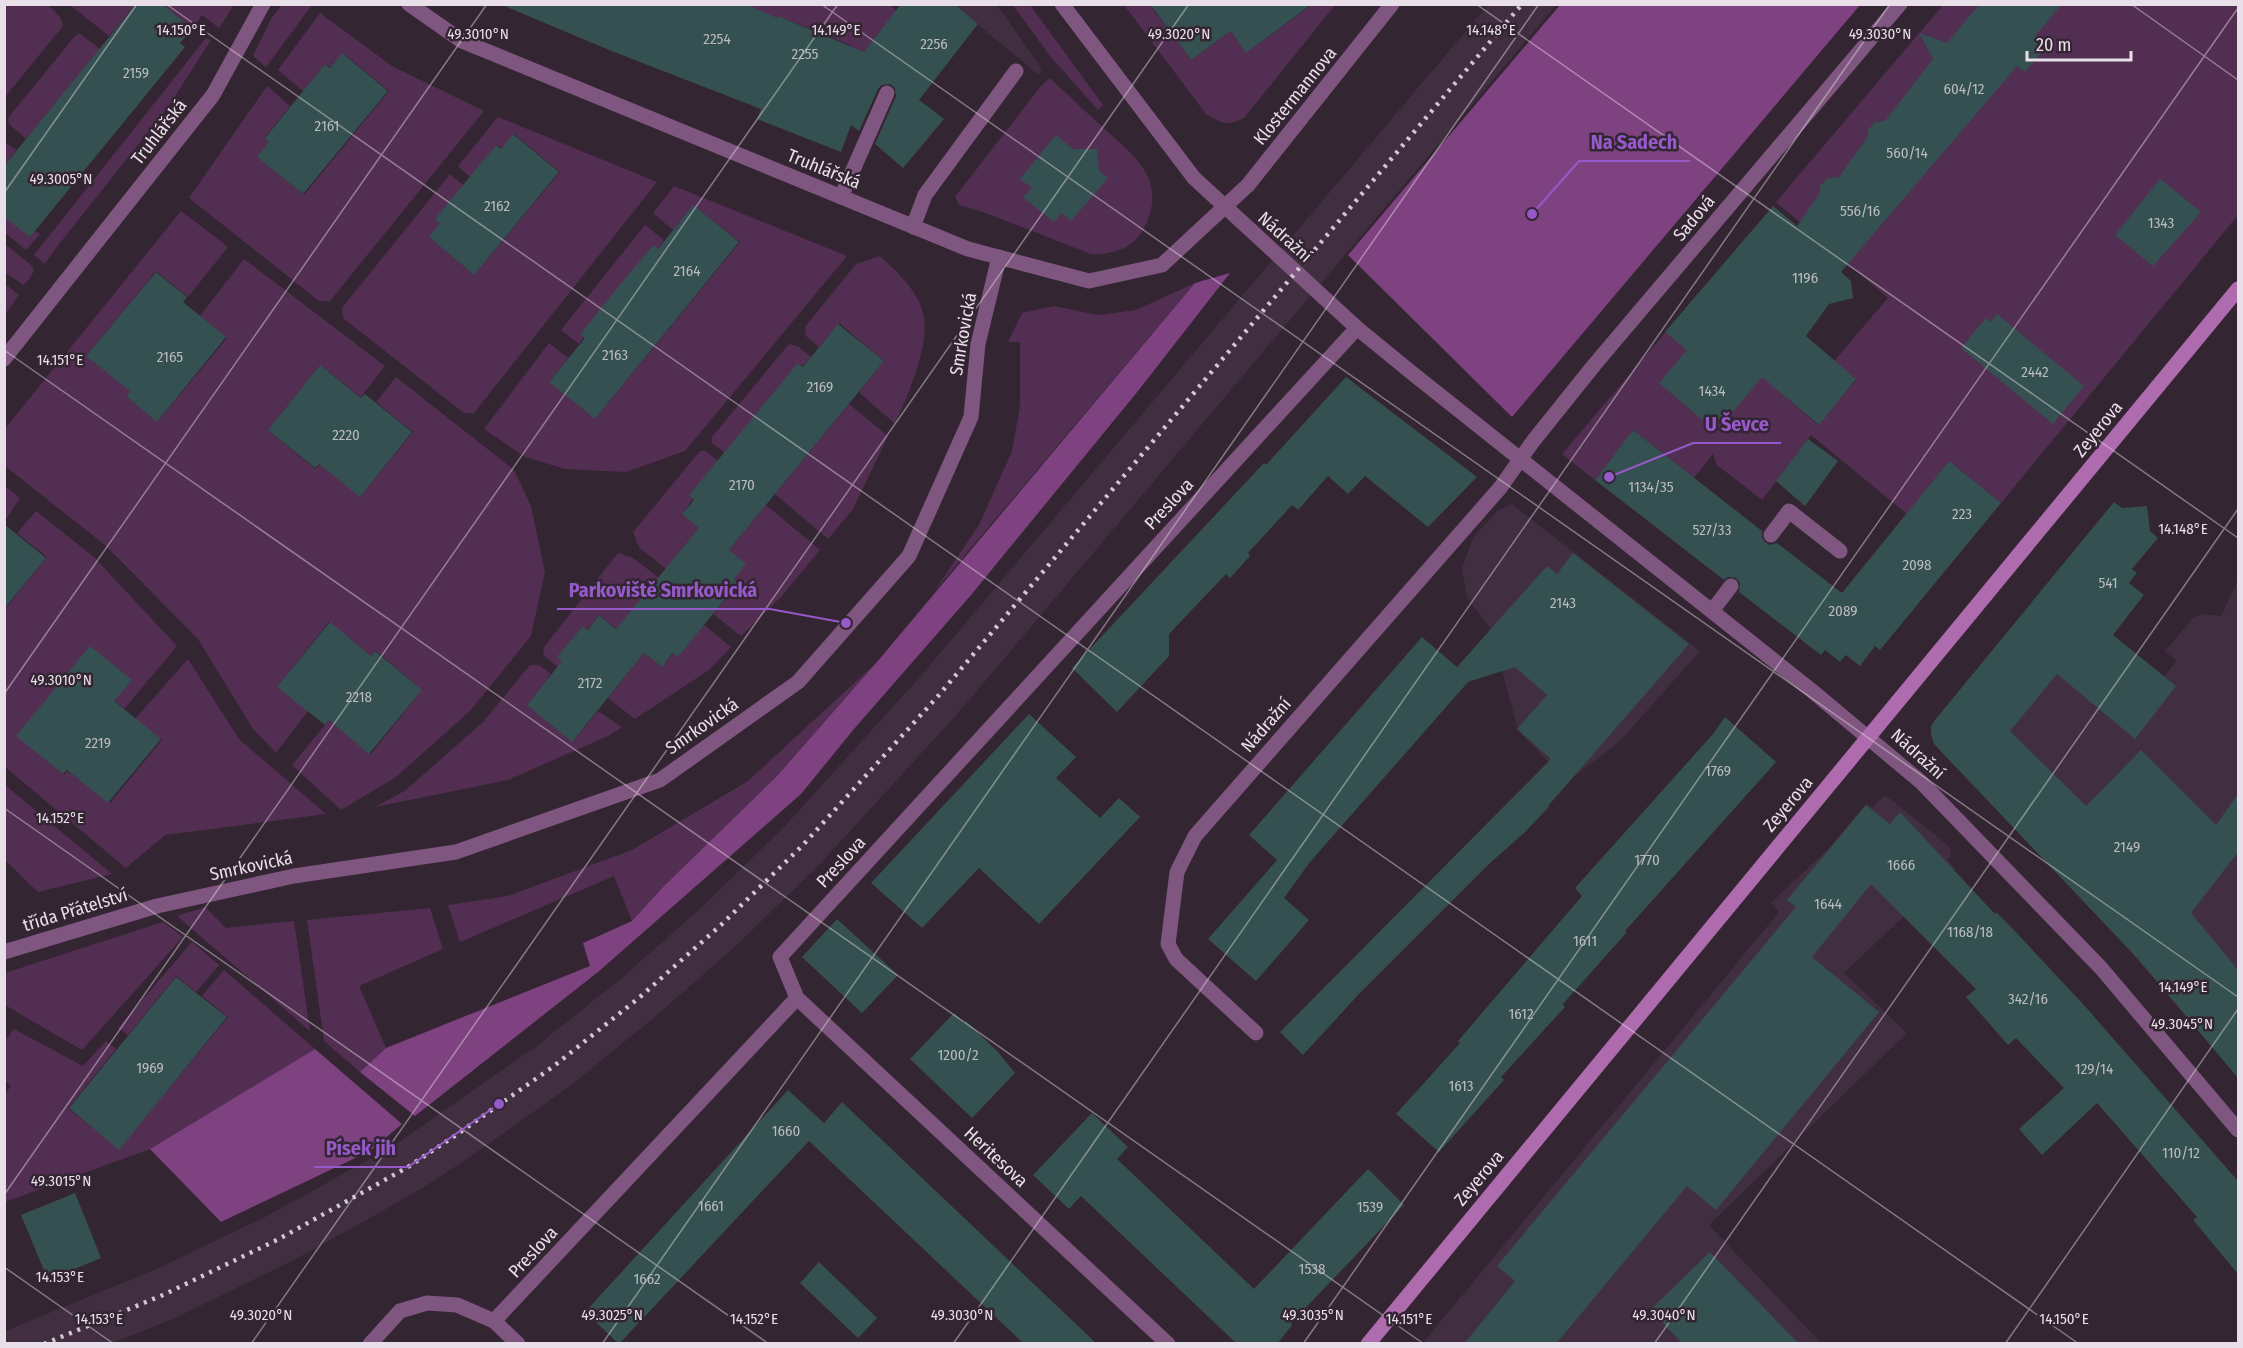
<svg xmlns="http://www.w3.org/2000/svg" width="2243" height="1348" font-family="'Fira Sans Condensed',sans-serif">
  <rect width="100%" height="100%" fill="#342533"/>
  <g fill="#412f41">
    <polygon points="954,5 997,5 1042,69 1039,75"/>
    <polygon points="1488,5 1556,5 959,712 821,863 738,944 656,1016 570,1086 470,1157 421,1189 361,1223 290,1262 173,1319 112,1343 5,1344 5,1331 152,1271 267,1216 395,1145 538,1045 623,977 703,906 784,827 919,678"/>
    <polygon points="1512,504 1700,651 1620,741 1567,782 1518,730 1491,629 1467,598 1462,568 1473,538 1497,511"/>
    <polygon points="2238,580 2238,1077 2125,945 1935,745 1931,734 1932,724 2031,605 2164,677 2176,661 2165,651 2193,618 2202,614 2221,616"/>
    <polygon points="1885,795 1950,847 1951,855 1947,860 1955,868 1844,973 1907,1033 1709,1225 1821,1343 1422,1344 1779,912 1771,903 1829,848 1866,804 1872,808"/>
  </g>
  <g fill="#532e53">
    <path d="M5 4C15 4 36 2 44 4 53 7 62 18 63 26L5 97Z"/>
    <polygon points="894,4 892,7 897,11 862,54 850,45 778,16 775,23 745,5"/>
    <polygon points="70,5 135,5 109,36"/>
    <polygon points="162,5 234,5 219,28 202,15 192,29"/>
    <polygon points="282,5 312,5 266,67 253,56 271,19"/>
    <polygon points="1013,5 1030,5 1103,105 1098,110 1050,56"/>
    <path d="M1124 5H1150L1191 60 1231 31 1247 52 1312 5H1335L1244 118C1226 127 1222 123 1206 114Z"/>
    <polygon points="1943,5 2238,5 2238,215 2001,503 1949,461 1907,514 1811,435 1762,500 1717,465 1713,454 1694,478 1633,430 1595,480 1562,454 1704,287 1808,376 1789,400 1818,425 1856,380 1834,361 1888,298 1776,202"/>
    <polygon points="320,13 392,66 484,111 330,301 319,301 189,198 267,86 290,106 265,137 270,142 258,157 304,195 389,91 343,53 330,67 325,64 303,91 278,70"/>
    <polygon points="79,33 100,49 26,139 9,124 8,118 75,36"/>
    <polygon points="206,38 211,40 168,107 56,248 45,264 34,255"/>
    <path d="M1050 78C1069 96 1088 114 1108 132 1122 145 1139 158 1148 177 1156 194 1152 214 1143 230 1132 249 1111 255 1091 254L983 212 959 205 955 197 1041 86Z"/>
    <polygon points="498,117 657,182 474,413 464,413 343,318 342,308 450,174 464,186 441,223 429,237 474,275 560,172 514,134 502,148 497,145 470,177 458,166"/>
    <polygon points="5,142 16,150 5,165 4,142"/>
    <polygon points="674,186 847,256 685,451 626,472 565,469 525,457 484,429 549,343 568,358 549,382 595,419 740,242 693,206 673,230 653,213"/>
    <polygon points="181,211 228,247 188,297 156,271 87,355 131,391 126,396 158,421 227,338 200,316 244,259 385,366 361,397 320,365 268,430 315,469 320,464 361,496 413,432 376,402 396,377 514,470 531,506 545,572 531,636 470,711 396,777 341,810 292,765 329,720 371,754 422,690 375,650 371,656 329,622 278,686 308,711 276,753 253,729 198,639 105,545 5,466 4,430"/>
    <polygon points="4,216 30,236 35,231 40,234 26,250 5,233"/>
    <polygon points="645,225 664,240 658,249 653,245 628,276 579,344 561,330"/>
    <polygon points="5,244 32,266 34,271 27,282 23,285 5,272"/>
    <path d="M880 256C896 271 915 288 922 309 933 341 908 394 895 424L859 392 884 361 839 323 819 347 806 336 805 327 856 264Z"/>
    <polygon points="1195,283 933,593 979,525 1012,451 1020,406 1020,342 1008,342 1022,313 1054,306 1098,315 1136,310"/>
    <polygon points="7,285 19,295 5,314 5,288"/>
    <polygon points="789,344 798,346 811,357 803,366 799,363 725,453 712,443 712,437"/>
    <polygon points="849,404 888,436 853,509 828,539 775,494"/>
    <polygon points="700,451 706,451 718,461 683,513 700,528 666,569 639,547 633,532"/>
    <polygon points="5,486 20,498 7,518 5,516"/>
    <polygon points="766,505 820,550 781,597 741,636 713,614 739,583 734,579 729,550"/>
    <polygon points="36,511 94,557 177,646 124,709 115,701 111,706 18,736 64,775 68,771 110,803 162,740 135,719 188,659 239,739 326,814 165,835 126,868 5,767 5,609 47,557 17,533"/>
    <polygon points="618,553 633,558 659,578 617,629 599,615 588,629 583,626 558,657 563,660 558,667 543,655 544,647"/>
    <polygon points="704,625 731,647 709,670 635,719 608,698 644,653 662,667 674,653"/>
    <polygon points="877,662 777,776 664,886 632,921 614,876 460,942 448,905 508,896 632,850 748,781"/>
    <polygon points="530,665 539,665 551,674 527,705 573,741 598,711 622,727 608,736 508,780 375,807 406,790 483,722"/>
    <polygon points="5,785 112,874 38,892 5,860"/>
    <polygon points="205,907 226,928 294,921 310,1031 177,916"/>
    <polygon points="430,908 443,949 359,986 386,1048 360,1072 324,1041 307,920"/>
    <polygon points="163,922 183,937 82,1050 5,1005 5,973"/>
    <polygon points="192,942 219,965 196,992 176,976 128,1035 118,1028"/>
    <polygon points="224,970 315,1049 150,1149 5,1202 5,1094 11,1086 5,1081 5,1041 14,1029 83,1066 106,1041 116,1049 68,1108 119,1149 228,1017 202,996"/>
  </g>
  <g fill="#7f4280">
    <polygon points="1560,5 1860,5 1512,417 1348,255"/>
    <polygon points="1230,273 1138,391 971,595 854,729 801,794 598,972 415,1116 360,1072 386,1048 590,966 583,943 632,921 664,886 777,776 877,662 1195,283"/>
    <polygon points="315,1049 402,1124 370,1151 221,1222 150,1149"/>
  </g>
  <g fill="#355051">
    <polygon points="136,4 162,4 192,29 180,43 185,47 30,237 4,217 4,166"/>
    <polygon points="500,4 745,4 777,18 778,16 864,52 901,4 954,4 978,24 919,100 944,119 903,168 875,144 896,96 895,88 890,84 882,85 878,89 859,131 851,125 841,152 757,119 761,109 609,50"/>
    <polygon points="1150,4 1312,4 1246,53 1231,31 1191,60"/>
    <polygon points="1980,4 2062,4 2035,36 2047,46 2025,72 2017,66 1841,272 1851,281 1853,298 1829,304 1806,336 1856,379 1819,425 1762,377 1727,419 1723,415 1712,428 1659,383 1687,350 1665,332 1773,206 1797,226 1820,193 1820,186 1828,178 1839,177 1868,136 1868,130 1875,122 1885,121 1933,59 1919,33 1947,43"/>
    <polygon points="342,53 388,91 303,194 257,157 269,142 265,138 325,64 330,68"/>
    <polygon points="513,134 559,172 474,275 429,237 440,223 435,219 496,145 501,149"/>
    <polygon points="1056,135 1073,149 1097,149 1099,171 1108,178 1071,221 1061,213 1054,222 1023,197 1032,188 1020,179"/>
    <polygon points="2160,179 2201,212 2153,266 2115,235"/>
    <polygon points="693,205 739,242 595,419 549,382 585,338 580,335 605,303 653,245 658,249"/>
    <polygon points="156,272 187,297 183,302 226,337 157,422 126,396 130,391 86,356"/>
    <polygon points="1997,314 2084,386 2053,424 1961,348 1986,318 1991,322"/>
    <polygon points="838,324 884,361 729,550 746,564 734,579 738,583 678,657 673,653 662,667 644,653 572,742 527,705 562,661 557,657 583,626 588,630 599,615 616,629 699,528 682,514 694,500 689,495 798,363 803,367"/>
    <polygon points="320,365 361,398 365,394 412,432 360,497 319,464 315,468 268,430"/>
    <polygon points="1346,377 1477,477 1428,527 1365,476 1348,494 1328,476 1298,510 1292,505 1248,553 1250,556 1230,578 1226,574 1169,634 1169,656 1117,712 1072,668 1264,463 1266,465"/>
    <polygon points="1633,430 1762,531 1762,538 1765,542 1770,545 1777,543 1842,593 1949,461 2001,503 1880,650 1875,646 1860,666 1846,655 1840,662 1825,650 1821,655 1739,592 1740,583 1736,578 1728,577 1724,580 1595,480"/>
    <polygon points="1808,439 1838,461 1805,506 1776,481"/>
    <polygon points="2114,502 2122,508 2147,506 2150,531 2158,538 2132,569 2137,573 2129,583 2144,595 2113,635 2176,686 2135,739 2057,674 2010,731 2086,806 2141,750 2216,825 2238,794 2238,852 2191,913 2238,970 2238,1078 2139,960 1934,744 1931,734 1931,726 1935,720"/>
    <polygon points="4,524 46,558 4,609"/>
    <polygon points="1573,553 1689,644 1548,806 1549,807 1524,833 1490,863 1358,995 1303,1055 1280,1032 1551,759 1517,729 1547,695 1515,667 1468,682 1310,862 1284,898 1309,920 1256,981 1208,939 1277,860 1249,835 1422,637 1457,667 1547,566 1557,574"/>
    <polygon points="330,622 371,656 375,651 422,690 369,754 329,720 325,725 277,687"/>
    <polygon points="90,646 132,680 114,701 161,739 108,803 67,770 63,774 16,736"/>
    <polygon points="1029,714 1076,757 1056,778 1100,818 1119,798 1140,817 1039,924 979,868 922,928 871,883"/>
    <polygon points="1725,717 1776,762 1625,931 1627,932 1563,1004 1565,1007 1501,1077 1504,1080 1439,1152 1396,1114 1460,1043 1458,1041 1582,896 1575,888 1713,734"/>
    <polygon points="1866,805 1890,824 1900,812 1995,914 1996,912 2012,928 2083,1004 2238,1181 2238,1274 2193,1220 2197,1217 2097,1103 2042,1155 2019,1129 2064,1088 2016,1038 2008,1045 1966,997 1976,989 1871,884 1812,957 1879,1012 1716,1210 1687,1186 1556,1344 1464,1344 1515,1281 1497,1266 1796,907 1787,900"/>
    <polygon points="837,919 898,975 862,1013 802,957"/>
    <polygon points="176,977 227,1017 119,1150 69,1108"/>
    <polygon points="954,1013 964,1023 966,1021 998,1052 1015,1073 972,1118 910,1059"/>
    <polygon points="788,1090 824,1123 842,1102 1097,1344 1024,1344 809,1141 619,1344 585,1312"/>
    <polygon points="1092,1113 1128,1147 1117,1159 1254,1289 1368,1169 1404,1205 1291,1323 1292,1325 1277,1344 1237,1344 1081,1196 1069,1209 1033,1175"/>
    <polygon points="75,1193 101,1258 48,1280 21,1215"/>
    <polygon points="1710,1252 1799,1344 1683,1344 1650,1310"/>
    <polygon points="819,1262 877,1318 858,1338 800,1283"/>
  </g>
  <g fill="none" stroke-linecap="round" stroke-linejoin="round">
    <g stroke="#7f567f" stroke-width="15">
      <polyline points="841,197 887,93"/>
      <polyline points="913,227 925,195 1016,71"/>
      <polyline points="1771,535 1789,511 1840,551"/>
      <polyline points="1712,611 1731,586"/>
    </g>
    <g stroke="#7f567f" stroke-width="15">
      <polyline points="409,4 462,41 968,249 1089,281 1162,265 1248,185 1392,4"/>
      <polyline points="1062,4 1194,178 1357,328 1412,373 1811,690 1921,782 2101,968 2238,1130"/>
      <polyline points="4,359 213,95 263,4"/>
      <polyline points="4,952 157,906 294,876 456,852 660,780 798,682 909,556 971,417 978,344 999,257"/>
      <polyline points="1256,1033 1176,959 1168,944 1177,872 1195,836 1500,488 1534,440 1595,364 1900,4"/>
      <polyline points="494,1321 518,1344"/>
      <polyline points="370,1344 400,1311 427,1303 457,1305 494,1321 797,998"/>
      <polyline points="1168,1344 797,998 780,957 1357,328"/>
    </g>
    <polyline stroke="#ae6cae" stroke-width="15" points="1368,1344 2238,289"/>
    <polyline stroke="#d2c8d2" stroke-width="4.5" stroke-dasharray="3 6" stroke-linecap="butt" points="44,1344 163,1295 279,1239 408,1167 456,1135 554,1066 640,997 721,925 803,845 939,695 1522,4"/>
  </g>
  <path fill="none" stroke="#e8dfe8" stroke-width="1.5" stroke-opacity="0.45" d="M166 4 2079 1344M821 4 2238 997M1476 4 2238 538M2131 4 2238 80M4 193 137 4M4 350 1424 1344M4 694 487 4M4 808 769 1344M4 1195 838 4M4 1267 114 1344M251 1344 1189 4M602 1344 1539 4M953 1344 1890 4M1303 1344 2238 8M1654 1344 2238 509M2005 1344 2238 1009"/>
  <g text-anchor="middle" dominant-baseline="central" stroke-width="5" stroke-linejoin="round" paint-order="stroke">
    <g font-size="15" fill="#bbbbc2">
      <text x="717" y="39">2254</text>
      <text x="934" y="44">2256</text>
      <text x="805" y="54">2255</text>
      <text x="136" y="73">2159</text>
      <text x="1964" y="89">604/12</text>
      <text x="327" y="126">2161</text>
      <text x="1907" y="153">560/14</text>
      <text x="497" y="206">2162</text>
      <text x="1860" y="211">556/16</text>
      <text x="2161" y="223">1343</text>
      <text x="687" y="271">2164</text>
      <text x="1805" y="278">1196</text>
      <text x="615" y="355">2163</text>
      <text x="170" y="357">2165</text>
      <text x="2035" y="372">2442</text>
      <text x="820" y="387">2169</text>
      <text x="1712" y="391">1434</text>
      <text x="346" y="435">2220</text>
      <text x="742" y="485">2170</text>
      <text x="1651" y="487">1134/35</text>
      <text x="1962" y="514">223</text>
      <text x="1712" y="530">527/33</text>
      <text x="1917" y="565">2098</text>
      <text x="2108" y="583">541</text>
      <text x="1563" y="603">2143</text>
      <text x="1843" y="611">2089</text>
      <text x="590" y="683">2172</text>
      <text x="359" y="697">2218</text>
      <text x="98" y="743">2219</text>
      <text x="1718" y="771">1769</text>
      <text x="2127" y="847">2149</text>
      <text x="1647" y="860">1770</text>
      <text x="1901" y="865">1666</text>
      <text x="1828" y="904">1644</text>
      <text x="1970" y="932">1168/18</text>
      <text x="1585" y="941">1611</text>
      <text x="2028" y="999">342/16</text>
      <text x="1521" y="1014">1612</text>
      <text x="958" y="1055">1200/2</text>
      <text x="150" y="1068">1969</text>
      <text x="2094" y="1069">129/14</text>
      <text x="1461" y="1086">1613</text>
      <text x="786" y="1131">1660</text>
      <text x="2181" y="1153">110/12</text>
      <text x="711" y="1206">1661</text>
      <text x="1370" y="1207">1539</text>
      <text x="1312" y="1269">1538</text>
      <text x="647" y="1279">1662</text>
    </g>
    <g font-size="18" fill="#e8dfe8" stroke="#342533">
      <text transform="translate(1295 96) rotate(-51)">Klostermannova</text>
      <text transform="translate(159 132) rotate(-52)">Truhlářská</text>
      <text transform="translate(824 169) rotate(22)">Truhlářská</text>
      <text transform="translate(1694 218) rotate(-50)">Sadová</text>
      <text transform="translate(1285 237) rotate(42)">Nádražní</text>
      <text transform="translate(963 334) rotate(-80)">Smrkovická</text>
      <text transform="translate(2098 429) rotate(-51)">Zeyerova</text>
      <text transform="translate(1169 504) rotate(-47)">Preslova</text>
      <text transform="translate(1266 725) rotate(-49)">Nádražní</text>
      <text transform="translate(702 726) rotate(-35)">Smrkovická</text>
      <text transform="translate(1918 754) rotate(42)">Nádražní</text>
      <text transform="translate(1788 804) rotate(-50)">Zeyerova</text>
      <text transform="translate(841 862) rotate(-47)">Preslova</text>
      <text transform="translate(251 866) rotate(-12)">Smrkovická</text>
      <text transform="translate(75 910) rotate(-17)">třída Přátelství</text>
      <text transform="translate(996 1157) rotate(43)">Heritesova</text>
      <text transform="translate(1479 1178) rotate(-50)">Zeyerova</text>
      <text transform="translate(533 1252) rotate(-47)">Preslova</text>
    </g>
  </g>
  <g font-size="15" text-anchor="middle" fill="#e8dfe8" stroke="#342533" stroke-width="5" stroke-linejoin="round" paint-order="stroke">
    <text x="181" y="35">14.150°E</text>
    <text x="836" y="35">14.149°E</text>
    <text x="1491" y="35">14.148°E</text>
    <text x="478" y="39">49.3010°N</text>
    <text x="1179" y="39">49.3020°N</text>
    <text x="1880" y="39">49.3030°N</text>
    <text x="61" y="184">49.3005°N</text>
    <text x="60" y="365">14.151°E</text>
    <text x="2183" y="534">14.148°E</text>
    <text x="61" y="685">49.3010°N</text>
    <text x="60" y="823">14.152°E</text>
    <text x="2183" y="992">14.149°E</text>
    <text x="2182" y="1029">49.3045°N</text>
    <text x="61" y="1186">49.3015°N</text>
    <text x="60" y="1282">14.153°E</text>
    <text x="261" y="1320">49.3020°N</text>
    <text x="612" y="1320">49.3025°N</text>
    <text x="962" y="1320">49.3030°N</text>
    <text x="1313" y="1320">49.3035°N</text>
    <text x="1664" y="1320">49.3040°N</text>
    <text x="99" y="1324">14.153°E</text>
    <text x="754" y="1324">14.152°E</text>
    <text x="1409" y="1324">14.151°E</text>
    <text x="2064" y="1324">14.150°E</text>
  </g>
  <path fill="none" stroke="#9659c9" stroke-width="2" d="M1532 214L1579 161H1690M1609 477L1693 443H1781M846 623L770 609H557M499 1104L408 1167H314"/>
  <g fill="#9659c9" stroke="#342533" stroke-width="2">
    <circle cx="1532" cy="214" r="6"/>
    <circle cx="1609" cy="477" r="6"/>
    <circle cx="846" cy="623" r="6"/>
    <circle cx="499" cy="1104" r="6"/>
  </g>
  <g font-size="20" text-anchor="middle" font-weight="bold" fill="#9659c9" stroke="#342533" stroke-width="5" stroke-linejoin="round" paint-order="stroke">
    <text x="1634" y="149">Na Sadech</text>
    <text x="1737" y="431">U Ševce</text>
    <text x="663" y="597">Parkoviště Smrkovická</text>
    <text x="361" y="1155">Písek jih</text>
  </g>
  <rect width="2243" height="1348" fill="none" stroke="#e8dfe8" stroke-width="12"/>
  <path d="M2027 51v9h104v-9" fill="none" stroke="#e8dfe8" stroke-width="3"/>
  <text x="2036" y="51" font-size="18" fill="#e8dfe8" stroke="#342533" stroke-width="4.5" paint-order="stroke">20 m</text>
</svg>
